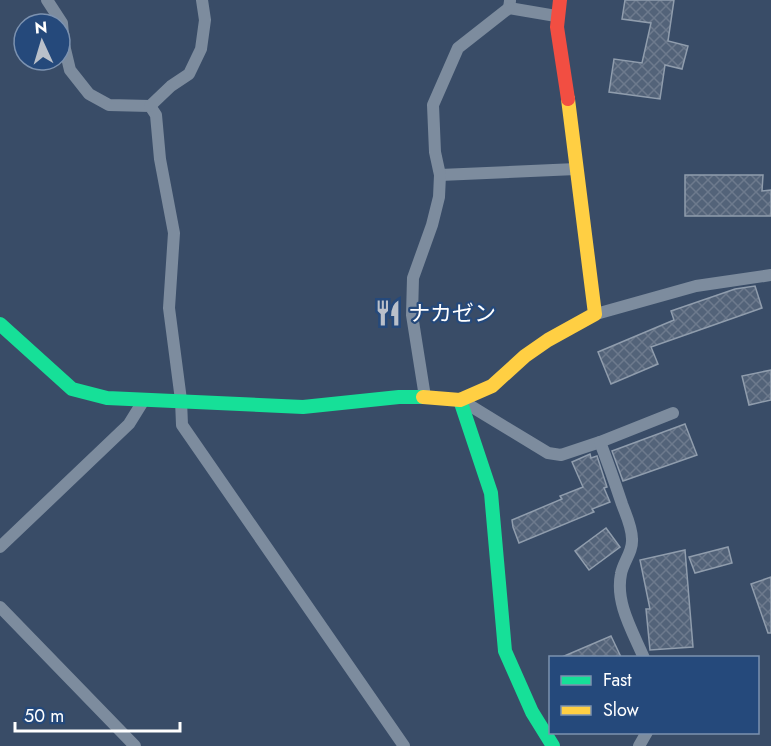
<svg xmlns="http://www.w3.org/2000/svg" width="771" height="746" font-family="Jost,'Noto Sans JP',sans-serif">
  <defs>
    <pattern id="building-cross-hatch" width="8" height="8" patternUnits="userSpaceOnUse" patternTransform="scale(1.5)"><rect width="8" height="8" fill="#536379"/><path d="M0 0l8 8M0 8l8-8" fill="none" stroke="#6d7a8d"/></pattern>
  </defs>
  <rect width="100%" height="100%" fill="#394c67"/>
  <g fill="url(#building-cross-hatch)" stroke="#909dad" stroke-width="1.5">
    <polygon points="625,0 674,0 668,41 688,46 682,69 665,65 660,99 609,92 614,59 642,63 651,23 622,19"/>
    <polygon points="685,175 763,175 762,191 771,190 771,216 685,216"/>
    <polygon points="755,286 762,308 651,347 658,364 611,384 598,352 674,320 671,311 735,289"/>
    <polygon points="771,370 771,400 749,405 742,376"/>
    <polygon points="685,424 697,455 623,481 612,451"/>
    <polygon points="590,454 591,458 597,456 607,487 604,488 610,502 592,509 594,512 519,543 513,527 512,520 562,499 560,496 583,487 572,462"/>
    <polygon points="606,528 620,547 589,570 575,551"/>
    <polygon points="728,547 732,563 695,573 689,557"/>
    <polygon points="685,550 693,647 650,650 646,609 650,609 640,560"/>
    <polygon points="771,577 771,633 768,633 751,584"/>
    <polygon points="611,636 621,657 562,657"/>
  </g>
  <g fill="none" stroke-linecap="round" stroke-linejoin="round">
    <g stroke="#7d8c9e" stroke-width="12">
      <polyline points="47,0 62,23 64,45 70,70 89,94 109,105 150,106 156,115 160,159 174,233 169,308 181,400 182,425 404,746"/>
      <polyline points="510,1 509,8 556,16"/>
      <polyline points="150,106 171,86 189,74 201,49 205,20 202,0"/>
      <polyline points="440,175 576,169"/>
      <polyline points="596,314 696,286 771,275"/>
      <polyline points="425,397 412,315 413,278 432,225 439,197 440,175 435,152 433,105 458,48 509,8"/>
      <polyline points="469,405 548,453 561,455 600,442 673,413"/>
      <path d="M600 442C608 463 615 483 622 504 626 515 632 527 632 539 633 552 623 562 621 574 615 603 633 632 644 658"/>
      <polyline points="0,547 129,424 142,403"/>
      <polyline points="0,607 135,746"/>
      <polyline points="639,746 647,732"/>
    </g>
    <g stroke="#16e098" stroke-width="14">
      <polyline points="0,324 72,389 107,398 303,407 399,397 423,397"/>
      <polyline points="460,400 491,493 505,651 532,712 553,746"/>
    </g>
    <polyline stroke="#ffcf43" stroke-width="14" points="423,397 460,400 492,386 525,356 548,340 595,314 568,99"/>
    <polyline stroke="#f24e42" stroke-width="14" points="560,0 557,27 568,99"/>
  </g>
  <defs>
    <g id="restaurant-bare" transform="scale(2.07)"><path d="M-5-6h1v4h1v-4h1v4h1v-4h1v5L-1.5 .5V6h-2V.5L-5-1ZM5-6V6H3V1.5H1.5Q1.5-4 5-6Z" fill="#bac0ca" stroke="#25497b" stroke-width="2.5" paint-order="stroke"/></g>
  </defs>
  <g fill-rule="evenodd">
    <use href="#restaurant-bare" x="388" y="313"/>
  </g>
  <g text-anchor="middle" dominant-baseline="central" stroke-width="4.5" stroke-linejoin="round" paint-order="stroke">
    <g font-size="22" fill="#fff" stroke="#25497b" text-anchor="start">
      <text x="408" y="313">ナカゼン</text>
    </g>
  </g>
  <rect x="549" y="656" width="210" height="78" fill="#25497b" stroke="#7c92b0" stroke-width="1.5"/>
  <rect x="561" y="676" width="30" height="9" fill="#16e098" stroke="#7c92b0" stroke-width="1.5"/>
  <text x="603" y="686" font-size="18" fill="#ffffff">Fast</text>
  <rect x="561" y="706" width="30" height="9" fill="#ffcf43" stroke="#7c92b0" stroke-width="1.5"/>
  <text x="603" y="716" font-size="18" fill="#ffffff">Slow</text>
  <g transform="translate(42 42) rotate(356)"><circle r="28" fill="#25497b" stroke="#7c92b0" stroke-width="1.5"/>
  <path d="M0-4.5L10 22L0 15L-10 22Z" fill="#bac0ca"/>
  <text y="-9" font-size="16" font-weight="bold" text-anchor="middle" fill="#ffffff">N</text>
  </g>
  <path d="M15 722v9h165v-9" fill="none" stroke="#ffffff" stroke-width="3"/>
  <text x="24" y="722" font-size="18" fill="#ffffff" stroke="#25497b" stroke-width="4.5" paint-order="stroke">50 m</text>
</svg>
